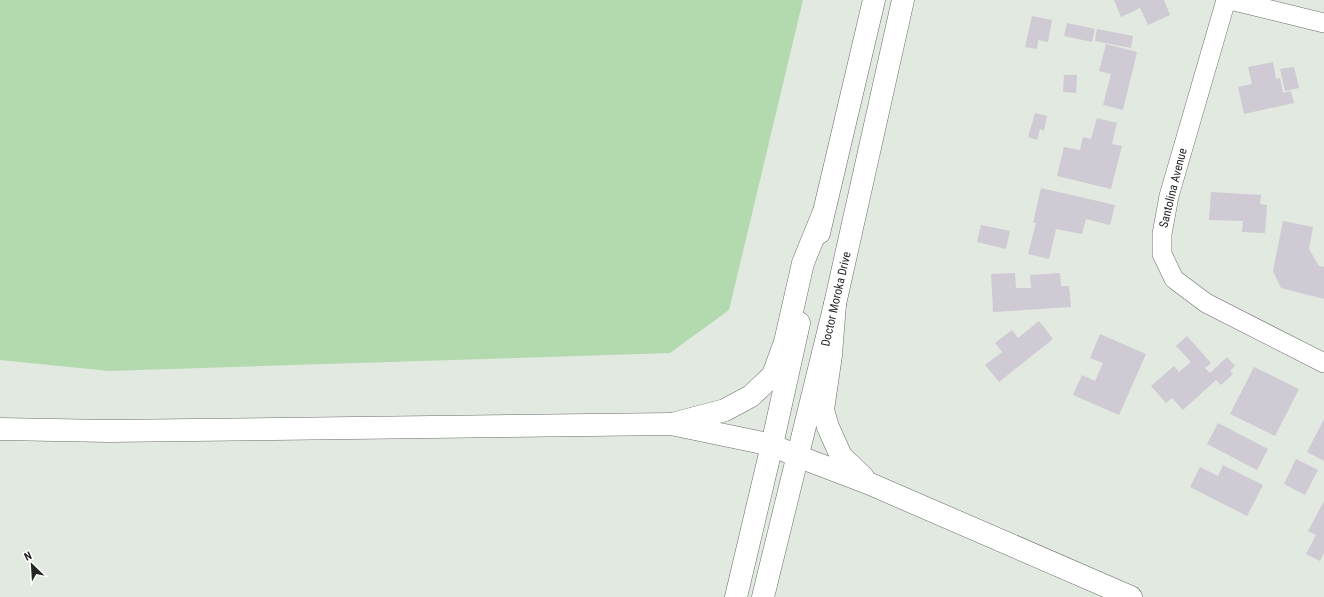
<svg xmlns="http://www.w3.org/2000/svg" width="1324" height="597" font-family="'Roboto Condensed',sans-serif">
  <rect width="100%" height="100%" fill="#e1e9e1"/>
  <polygon fill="#b3d9ae" points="0,0 803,0 729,310 670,353 109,371 0,360"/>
  <g fill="#cfcad3">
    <polygon points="1114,0 1164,0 1170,15 1148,25 1140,8 1121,17"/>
    <polygon points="1032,16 1052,20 1048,42 1038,40 1037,49 1025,47"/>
    <polygon points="1067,23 1095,29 1092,42 1064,36"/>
    <polygon points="1097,29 1133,36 1131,48 1095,41"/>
    <polygon points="1106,44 1137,52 1123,110 1103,105 1111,74 1099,71"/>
    <polygon points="1273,62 1276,79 1280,78 1283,93 1291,91 1294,103 1244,114 1238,87 1252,84 1248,67"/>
    <polygon points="1294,67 1299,88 1285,91 1280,69"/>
    <polygon points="1064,75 1077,75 1076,93 1063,92"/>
    <polygon points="1035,113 1047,116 1044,131 1040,129 1037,140 1028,137"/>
    <polygon points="1097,118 1117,123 1112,144 1122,146 1111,189 1057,176 1064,147 1080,150 1083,137 1091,139"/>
    <polygon points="1041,188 1115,205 1110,225 1086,219 1082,234 1056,229 1049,259 1028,254 1036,223 1033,223"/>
    <polygon points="1211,192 1261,195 1260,204 1267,205 1265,233 1242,232 1243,221 1209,220"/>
    <polygon points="1283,221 1313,227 1309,249 1319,266 1324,267 1324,299 1281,288 1273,271"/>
    <polygon points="981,225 1010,231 1006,249 977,242"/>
    <polygon points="1015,273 1016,288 1031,288 1030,275 1060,273 1061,286 1069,286 1071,307 993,312 991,274"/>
    <polygon points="1039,321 1053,339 999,382 985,365 1002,352 995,343 1012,330 1018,338"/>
    <polygon points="1100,334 1146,354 1119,415 1073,395 1082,375 1095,381 1103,363 1090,358"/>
    <polygon points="1187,336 1211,363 1205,368 1210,373 1227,357 1235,366 1230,371 1233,374 1221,385 1216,380 1183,410 1172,398 1166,403 1151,386 1174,366 1179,372 1191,362 1176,346"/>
    <polygon points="1254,367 1299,389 1275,436 1230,414"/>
    <polygon points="1324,419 1324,461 1307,452"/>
    <polygon points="1218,423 1268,449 1257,470 1207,444"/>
    <polygon points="1296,459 1318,470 1305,495 1284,484"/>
    <polygon points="1223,465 1263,485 1247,516 1190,487 1200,467 1218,476"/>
    <polygon points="1324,501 1324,553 1320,561 1306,554 1316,535 1308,531"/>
  </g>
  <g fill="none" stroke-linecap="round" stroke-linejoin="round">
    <g stroke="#686e67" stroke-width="20">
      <g id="street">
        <polyline points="1226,0 1169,196 1162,234 1162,254 1174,279 1206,303 1324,363"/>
        <polyline points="1230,0 1324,23"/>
      </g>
    </g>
    <g stroke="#686e67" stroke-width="23">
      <g id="secondary">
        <polyline points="819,233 874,0"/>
        <polyline points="736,597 772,445 799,323"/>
        <polyline points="763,597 835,304 903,0"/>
      </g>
    </g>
    <g stroke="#686e67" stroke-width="23">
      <g id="highway">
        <polyline points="835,304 831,355 823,410 828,427 841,456 863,477"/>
        <polyline points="676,423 725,410 751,396 773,375 785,342 803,263 823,214"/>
        <polyline points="0,429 109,431 671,424 772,445 797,456 868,483 1131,597"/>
      </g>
    </g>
    <use href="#street" stroke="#fff" stroke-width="19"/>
    <use href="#secondary" stroke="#fff" stroke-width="22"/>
    <use href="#highway" stroke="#fff" stroke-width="22"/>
  </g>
  <g text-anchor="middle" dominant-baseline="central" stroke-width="3" stroke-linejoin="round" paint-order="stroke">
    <g font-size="12" fill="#222522" stroke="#fff">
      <text transform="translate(1173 188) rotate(-76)">Santolina Avenue</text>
      <text transform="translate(836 299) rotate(-77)">Doctor Moroka Drive</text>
    </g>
  </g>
  <g transform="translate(32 565) rotate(335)" stroke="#ffffff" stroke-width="3" paint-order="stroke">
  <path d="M0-3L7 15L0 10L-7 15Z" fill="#222522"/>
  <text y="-6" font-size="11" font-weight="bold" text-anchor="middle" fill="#222522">N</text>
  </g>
</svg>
